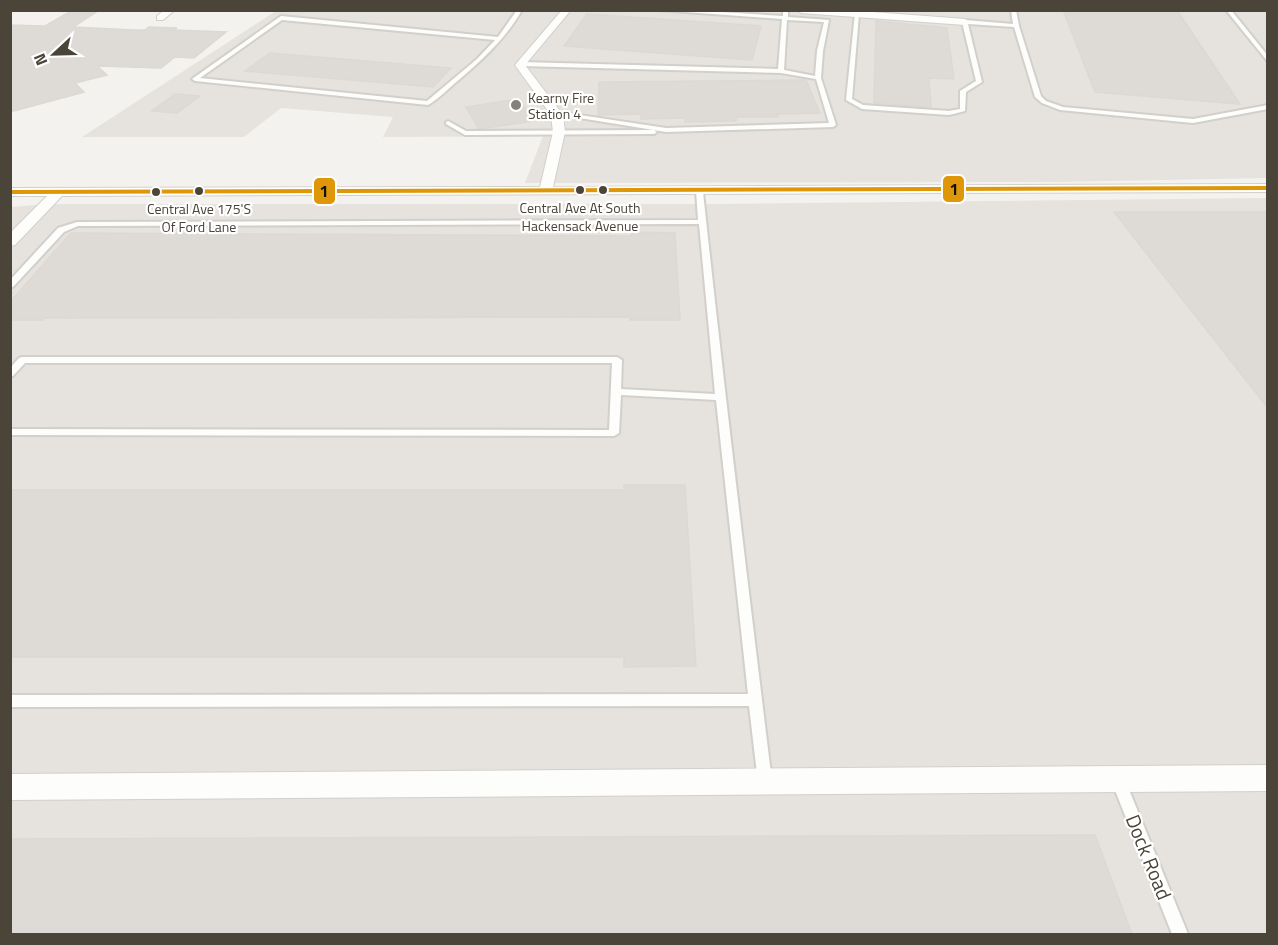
<svg xmlns="http://www.w3.org/2000/svg" width="1278" height="945" font-family="'Titillium Web',sans-serif">
  <rect width="100%" height="100%" fill="#f4f2ee"/>
  <g fill="#e6e2de">
    <polygon points="276,11 1267,11 1267,178 1057,182 525,183 543,136 383,137 393,117 281,108 244,137 82,137"/>
    <polygon points="1267,198 1267,934 11,934 11,207 49,204 719,204"/>
  </g>
  <g fill="#dedbd6" stroke="#dcd9d4" stroke-width="1.5">
    <polygon points="73,10 98,11 73,27 134,30 145,30 149,27 177,28 173,30 226,32 194,58 175,57 161,68 97,66 107,75 75,83 84,92 10,112 10,25 45,26"/>
    <polygon points="1063,10 1177,10 1240,104 1095,92"/>
    <polygon points="587,14 761,26 752,60 564,46"/>
    <polygon points="876,21 947,28 954,79 929,78 931,107 874,103"/>
    <polygon points="270,53 451,68 433,87 245,71"/>
    <polygon points="806,80 820,113 777,114 778,117 736,117 736,121 685,122 685,118 641,119 641,114 598,115 599,82"/>
    <polygon points="175,94 200,96 177,113 152,111"/>
    <polygon points="519,99 534,121 479,129 466,107"/>
    <polygon points="1114,212 1268,212 1268,408 1168,281"/>
    <polygon points="631,232 675,233 680,320 630,320 630,317 45,318 43,320 10,320 10,302 71,233 631,236"/>
    <polygon points="624,485 685,485 696,666 624,667 624,657 10,657 10,490 624,490"/>
    <polygon points="1095,835 1132,934 10,934 10,839"/>
  </g>
  <g fill="none" stroke-linecap="round" stroke-linejoin="round">
    <g stroke="#d2d0cb" stroke-width="4">
      <g id="lane">
        <path d="M517 10H522C505 40 480 62 454 84 446 91 437 100 428 105L195 81 192 79 281 16 498 37ZM282 20 495 40 477 59 427 101 200 78Z"/>
        <path d="M658 10H691L783 16V10H788V17L829 20 823 51 821 78 836 125 833 127 666 132 555 114 552 112 553 111 666 128 829 123 816 79 781 73 521 66 518 64 521 62 778 69 782 19ZM787 20 824 22 817 51 815 76 784 70Z"/>
        <polygon points="1011,10 1016,10 1019,26 1041,96 1046,101 1063,107 1193,119 1268,105 1268,109 1193,123 1060,110 1042,103 1035,97 1014,27 968,24 982,82 966,92 965,111 949,115 862,109 846,100 855,13 859,14 852,99 863,105 949,111 960,109 960,91 976,81 962,22 965,20 1013,24"/>
        <polygon points="1226,10 1231,10 1268,56 1268,62"/>
        <polygon points="448,121 466,131 654,130 657,132 654,134 465,135 446,124 446,122"/>
        <path d="M696 190 703 192C724 388 748 586 772 782L770 787 765 789 760 787 758 782 749 706 10 707V695L748 694 716 400 621 395 619 433 614 436 10 435V429L609 430 612 363H25L13 376 10 377V368L19 358 22 357H617L622 360 621 389 715 394 699 224 78 226 64 232 13 287H10V280L58 228 77 222 698 220Z"/>
        <polygon points="1118,773 1123,775 1188,934 1172,934 1111,780 1113,775"/>
      </g>
    </g>
    <g stroke="#d2d0cb" stroke-width="2">
      <g id="street">
        <polygon points="164,10 175,10 163,20 157,20 157,16"/>
        <polygon points="562,10 571,10 525,65 563,115 565,132 553,187 1268,184 1268,192 62,196 15,245 10,246 10,233 47,196 10,196 10,188 540,187 553,132 551,115 515,65"/>
        <polygon points="797,10 846,10 965,19 970,22 965,25 801,13"/>
        <polygon points="1268,765 1268,791 10,800 10,774"/>
      </g>
    </g>
    <use href="#lane" fill="#fdfdfc" fill-rule="evenodd"/>
    <use href="#street" fill="#fdfdfc" fill-rule="evenodd"/>
    <g stroke="#fff" stroke-width="7">
      <polyline id="bus-1" points="10,192 1268,188"/>
    </g>
    <use href="#bus-1" stroke="#dd9709" stroke-width="4"/>
  </g>
  <circle fill="#868178" stroke="#fff" stroke-width="2" cx="516" cy="105" r="6"/>
  <g fill="#4b4439" stroke="#fff" stroke-width="2">
    <circle cx="580" cy="190" r="5"/>
    <circle cx="603" cy="190" r="5"/>
    <circle cx="199" cy="191" r="5"/>
    <circle cx="156" cy="192" r="5"/>
  </g>
  <g text-anchor="middle" dominant-baseline="central" stroke-width="4.5" stroke-linejoin="round" paint-order="stroke">
    <g font-size="14" fill="#4b4439" stroke="#fff" text-anchor="start">
      <text x="528" y="97">Kearny Fire<tspan x="528" dy="16">Station 4</tspan></text>
    </g>
    <g font-size="14" fill="#4b4439" stroke="#fff">
      <text x="580" y="207">Central Ave At South<tspan x="580" dy="18">Hackensack Avenue</tspan></text>
      <text x="199" y="208">Central Ave 175'S<tspan x="199" dy="18">Of Ford Lane</tspan></text>
    </g>
    <g font-size="20" fill="#4b4439" stroke="#fff">
      <text transform="translate(1149 857) rotate(68)">Dock Road</text>
    </g>
  </g>
  <g stroke="#fff" stroke-width="2">
    <rect x="942" y="175" width="23" height="28" rx="6" fill="#dd9709"/>
    <rect x="313" y="177" width="23" height="28" rx="6" fill="#dd9709"/>
  </g>
  <g font-size="16" text-anchor="middle" font-weight="bold" fill="#111">
    <text x="954" y="195">1</text>
    <text x="324" y="197">1</text>
  </g>
  <rect width="1278" height="945" fill="none" stroke="#4b4439" stroke-width="24"/>
  <g transform="translate(54 54) rotate(248)" stroke="#ffffff" stroke-width="4.5" paint-order="stroke">
  <path d="M0-4.5L10 22L0 15L-10 22Z" fill="#4b4439"/>
  <text y="-9" font-size="16" font-weight="bold" text-anchor="middle" fill="#4b4439">N</text>
  </g>
</svg>
